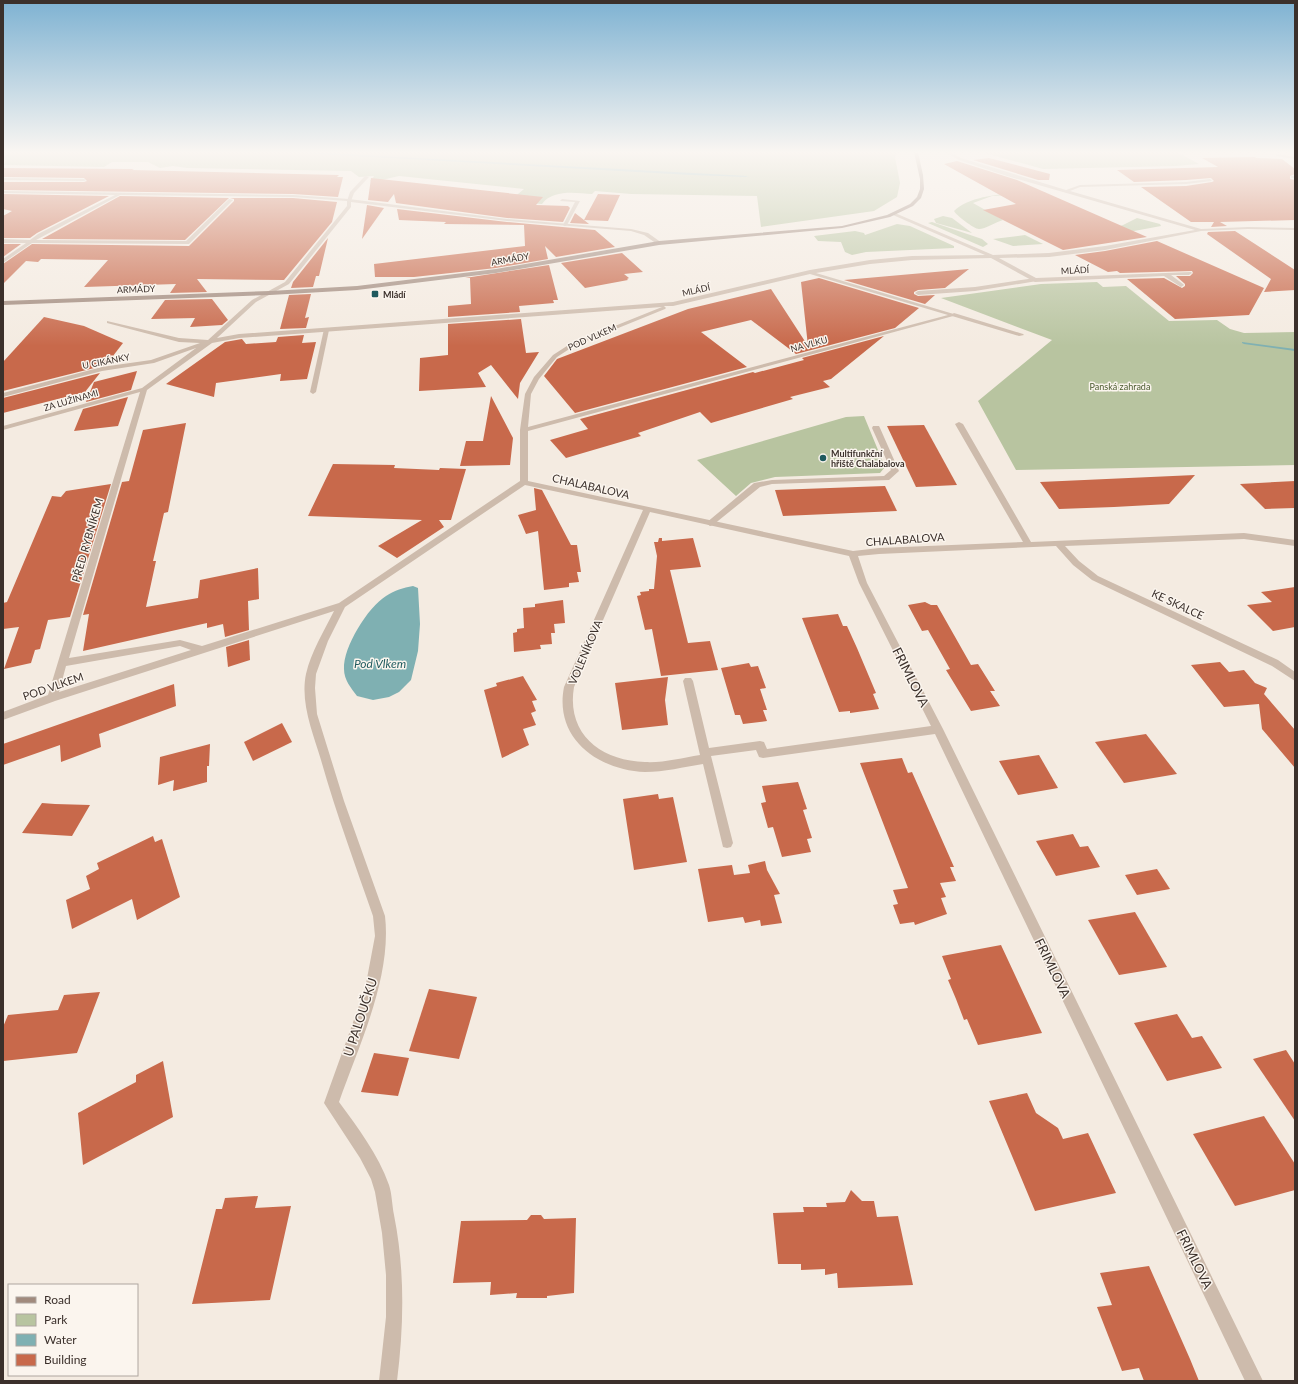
<svg xmlns="http://www.w3.org/2000/svg" width="1298" height="1384" font-family="Lato,sans-serif">
  <rect width="100%" height="100%" fill="#f4ebe1"/>
  <g fill="#b8c4a0">
    <path d="M3 152H897L895 157 900 183 897 197 874 211 761 227 757 196 631 194 595 191 592 194C576 193 553 189 542 204L528 203 494 214 524 189 399 176 373 182 370 181 374 176 359 177 351 171 187 168 173 166 160 168 148 162H112L104 167 4 165 6 160 3 159Z"/>
    <polygon points="981,152 1177,152 1199,164 1176,166 1043,169"/>
    <path d="M1041 192 1053 194 1046 193 992 196 973 203 1003 220C996 222 985 229 979 229 974 229 956 215 954 211 974 192 1015 194 1041 192Z"/>
    <polygon points="943,216 952,218 972,233 936,223 934,219"/>
    <polygon points="1137,218 1160,224 1161,226 1118,234 1109,230 1123,225"/>
    <polygon points="932,222 982,239 988,244 983,247 928,223"/>
    <polygon points="897,224 910,226 954,246 954,248 866,252 852,255 845,252 841,242 818,241 814,236 855,231 864,233 865,235"/>
    <polygon points="1025,235 1043,244 1013,246 993,239"/>
    <polygon points="1097,282 1103,287 1126,286 1169,321 1217,320 1230,329 1244,333 1295,332 1295,465 1016,470 978,401 1052,340 941,298 1041,284"/>
    <polygon points="864,416 885,467 880,473 775,477 751,483 736,496 697,460 846,417"/>
  </g>
  <path fill="#7fb0b2" d="M413 586 418 588 420 624 418 651 411 680 399 692 389 697 373 700 357 696C351 688 344 680 344 669 343 647 368 607 386 596 395 590 403 588 413 586Z"/>
  <g fill="none" stroke-linecap="round" stroke-linejoin="round">
    <g fill="#7fb0b2" fill-rule="evenodd">
      <polygon points="283,152 306,152 748,176 746,177 691,175"/>
      <polygon points="1242,342 1295,349 1295,351 1244,344 1242,343"/>
    </g>
  </g>
  <g fill="#c8694b">
    <polygon points="1255,157 1256,158 1282,159 1295,169 1295,174 1290,176 1290,179 1295,180 1295,220 1220,222 1227,226 1211,227 1214,222 1191,222 1141,187 1186,186 1212,182 1214,181 1211,178 1186,180 1134,182 1117,170 1218,167 1202,158"/>
    <polygon points="989,158 1050,174 1049,180 1038,180 973,160"/>
    <polygon points="957,161 1017,180 1147,237 1063,250 983,210 1016,204 944,164"/>
    <polygon points="3,168 134,169 132,170 339,175 337,177 343,177 338,197 293,194 3,190 3,182 84,182 87,181 84,178 3,177"/>
    <polygon points="371,178 543,197 536,205 568,206 570,208 563,222 507,218 396,203 394,194 388,202 368,200"/>
    <polygon points="3,194 109,196 37,233 30,238 3,238 3,216 12,211 3,209"/>
    <polygon points="598,194 620,195 608,221 584,220 589,224 570,223 575,213 584,220"/>
    <polygon points="120,196 229,198 185,240 42,239"/>
    <polygon points="230,198 293,198 337,202 332,222 284,280 197,279 207,292 170,293 176,284 84,287 108,260 41,259 38,262 26,261 3,284 3,264 32,244 189,246 234,201 234,199"/>
    <polygon points="367,205 384,208 362,239"/>
    <polygon points="397,209 507,222 595,230 615,247 556,257 545,246 548,259 496,268 414,277 375,277 374,264 525,246 524,225 444,224 446,222 399,220"/>
    <polygon points="1235,231 1295,270 1295,290 1264,292 1271,279 1207,234 1208,232"/>
    <polygon points="328,238 319,276 316,276 313,287 291,288 293,282"/>
    <polygon points="1157,241 1264,288 1249,315 1175,319 1127,279 1164,278 1182,288 1185,286 1185,284 1176,276 1190,276 1193,273 1192,271 1120,273 1117,271 1108,272 1075,255 1105,251"/>
    <polygon points="3,244 21,244 3,257"/>
    <polygon points="622,253 643,272 624,274 629,278 627,279 628,280 585,288 561,263"/>
    <polygon points="549,265 558,300 553,300 554,303 519,306 520,312 448,317 448,306 471,304 470,278 465,278"/>
    <polygon points="969,269 945,288 918,290 914,292 914,294 918,296 935,295 925,304 844,280"/>
    <polygon points="819,278 919,308 895,328 796,354 751,320 701,332 747,367 575,413 544,376 557,359 688,309 771,289 808,346 801,282"/>
    <polygon points="311,294 305,318 309,317 306,328 280,329 289,295"/>
    <polygon points="212,299 228,320 222,325 190,327 195,318 151,319 165,300"/>
    <polygon points="44,317 84,326 123,343 106,365 3,391 3,362"/>
    <polygon points="521,319 526,353 539,352 520,383 518,399 491,365 478,373 486,387 419,391 420,358 448,355 448,324"/>
    <polygon points="304,335 302,343 316,342 307,379 280,381 281,374 216,383 214,397 166,384 225,342 242,339 246,344 276,342 278,337"/>
    <polygon points="884,336 831,379 823,381 830,387 790,397 793,399 711,423 700,412 638,433 641,436 566,458 550,440 588,429 580,419 753,372 755,373 804,360 802,358"/>
    <polygon points="137,371 131,390 86,402 94,382"/>
    <polygon points="100,373 85,392 3,413 3,398"/>
    <polygon points="491,396 513,438 510,465 460,466 466,441 483,441"/>
    <polygon points="128,397 118,426 74,431 83,409"/>
    <polygon points="186,423 168,512 164,513 153,561 156,561 146,607 198,598 200,580 258,568 259,599 248,601 249,630 225,637 223,624 207,628 207,623 83,651 89,614 83,615 122,482 129,481 143,430"/>
    <polygon points="924,425 940,454 957,485 916,487 887,426"/>
    <polygon points="333,464 395,465 394,468 439,470 440,468 466,469 451,520 439,520 444,527 397,558 378,546 422,520 308,516"/>
    <polygon points="1195,475 1169,504 1114,507 1059,509 1040,482"/>
    <polygon points="1295,481 1295,508 1265,509 1240,484"/>
    <polygon points="111,484 70,617 48,620 40,649 35,650 31,663 4,669 19,627 3,629 3,603 7,602 52,496 61,497 66,491"/>
    <polygon points="885,486 897,511 783,516 775,490"/>
    <polygon points="534,488 542,490 571,545 577,545 581,572 577,572 579,582 569,583 569,587 544,590 538,531 526,534 518,515 536,510"/>
    <polygon points="659,538 662,538 662,541 693,538 701,567 670,570 688,643 710,641 718,670 661,676 652,629 645,630 637,596 641,595 640,592 649,591 649,589 654,589 657,556 654,542 658,542"/>
    <polygon points="1295,587 1295,627 1273,631 1247,605 1272,602 1261,592"/>
    <polygon points="563,600 565,623 554,624 555,633 551,633 552,644 540,645 541,649 514,652 513,633 517,632 517,629 524,628 523,608 535,607 535,604"/>
    <polygon points="925,602 931,605 937,605 971,665 978,664 995,691 990,691 1000,706 971,711 946,670 950,669 928,630 922,631 908,605"/>
    <polygon points="838,614 843,626 847,626 857,648 876,693 873,694 879,709 850,713 850,711 839,712 802,618"/>
    <polygon points="249,640 250,660 228,667 226,647"/>
    <polygon points="1220,662 1229,672 1244,670 1255,683 1267,688 1264,694 1295,730 1295,768 1262,729 1259,704 1224,707 1191,665"/>
    <polygon points="749,663 751,667 758,666 766,688 760,689 767,710 763,710 767,721 743,724 740,715 735,715 721,668"/>
    <polygon points="523,676 537,700 532,701 536,711 531,713 536,725 523,729 529,745 502,758 484,690 497,686 496,683"/>
    <polygon points="668,677 665,700 668,725 622,730 615,683"/>
    <polygon points="174,684 176,706 99,734 101,747 61,762 60,745 3,765 3,744"/>
    <polygon points="282,723 292,742 253,761 244,742"/>
    <polygon points="1146,734 1177,774 1124,783 1095,742"/>
    <polygon points="210,744 209,766 207,766 207,782 173,791 174,780 158,785 160,757"/>
    <polygon points="1039,755 1058,788 1018,795 999,761"/>
    <polygon points="902,758 908,773 912,772 954,867 950,867 956,881 940,883 946,897 941,898 947,914 915,925 914,922 900,924 893,905 898,904 893,890 908,888 860,763"/>
    <polygon points="798,782 807,809 803,810 812,838 807,839 811,852 782,857 773,827 768,828 761,803 766,802 762,786"/>
    <polygon points="658,794 659,799 673,797 687,862 634,870 623,799"/>
    <polygon points="42,803 55,804 90,805 72,836 22,833"/>
    <polygon points="1073,834 1080,847 1088,846 1100,867 1056,876 1036,841"/>
    <polygon points="153,836 155,842 162,839 180,897 137,920 132,899 72,929 66,900 90,889 86,876 99,869 97,863"/>
    <polygon points="765,861 767,870 780,894 774,895 782,923 761,926 760,920 745,923 743,917 708,922 698,869 732,865 734,875 750,873 748,865"/>
    <polygon points="1157,869 1170,889 1137,895 1125,875"/>
    <polygon points="1135,912 1167,967 1119,975 1088,920"/>
    <polygon points="1001,945 1042,1033 978,1045 967,1019 964,1020 956,999 948,980 951,979 942,956"/>
    <polygon points="429,989 477,997 459,1059 409,1051"/>
    <polygon points="100,992 77,1053 3,1061 3,1027 8,1015 58,1010 64,995"/>
    <polygon points="1177,1014 1192,1038 1202,1036 1222,1068 1167,1081 1134,1023"/>
    <polygon points="1286,1050 1295,1064 1295,1121 1253,1059"/>
    <polygon points="374,1053 409,1058 398,1096 361,1092"/>
    <polygon points="163,1061 173,1117 83,1165 78,1113 136,1082 136,1075"/>
    <polygon points="1027,1093 1036,1113 1058,1128 1063,1139 1088,1133 1116,1193 1035,1211 989,1101"/>
    <polygon points="1264,1116 1295,1164 1295,1190 1235,1206 1193,1134"/>
    <polygon points="851,1190 862,1201 874,1201 877,1217 898,1216 913,1285 838,1288 837,1273 825,1275 825,1269 801,1270 801,1264 778,1264 773,1213 804,1212 803,1207 827,1207 826,1203 845,1202"/>
    <polygon points="258,1196 255,1208 291,1206 270,1300 192,1304 216,1209 222,1209 225,1198"/>
    <polygon points="531,1215 541,1215 544,1219 576,1218 574,1293 547,1296 547,1298 516,1298 517,1293 490,1295 491,1282 453,1283 461,1221 527,1220"/>
    <polygon points="1149,1266 1190,1359 1199,1381 1144,1381 1139,1368 1122,1371 1097,1307 1112,1305 1100,1273"/>
  </g>
  <g fill="none" stroke-linecap="round" stroke-linejoin="round">
    <g fill="#cdbbac" fill-rule="evenodd">
      <polygon points="365,176 369,177 354,193 351,201 347,201 350,192"/>
      <rect x="1291" y="176" width="4" height="2"/>
      <polygon points="3,178 84,179 86,180 84,181 3,180"/>
      <polygon points="562,199 580,201 567,225 565,226 563,225 575,202 560,201"/>
      <polygon points="1035,278 1038,280 1037,281 975,291 918,295 915,293 918,291 975,287"/>
      <polygon points="954,313 1023,334 1024,335 1019,336 952,316 951,315"/>
      <polygon points="324,329 329,330 316,392 313,394 310,392"/>
      <polygon points="873,426 879,426 880,428 899,471 889,480 772,484 760,487 713,525 710,526 706,523 754,483 772,480 884,476 891,470 872,428"/>
    </g>
    <g fill="#cdbbac" fill-rule="evenodd">
      <path d="M945 152H950L961 158 1066 190 1080 185 1186 182 1210 179 1212 181 1186 184 1080 187 1070 191 1201 229 1248 227 1295 228V230L1248 229 1201 231 1105 250 1049 257 999 258 1036 278 1191 272 1192 273 1189 275H1171L1183 284 1184 285 1181 287 1164 276 1035 282 991 258 912 260 870 264 816 273 957 315 528 431V481L853 551 879 548 1023 542 955 424 959 422 963 424 1031 542 1244 533 1295 540V546L1244 539 1065 546 1079 561 1098 576 1278 660 1295 672V681L1272 666 1092 580 1073 565 1056 546 879 554 858 556 867 583 943 729 1263 1381H1245L935 734 763 758 759 757 756 750 711 756 733 843 731 847 727 848 723 847 703 764C684 767 664 772 645 772 597 770 554 738 564 687L643 510 525 485 345 607 328 641 316 674 315 688 317 714 344 801 385 916C392 977 359 1045 339 1102 358 1128 378 1154 389 1185 392 1194 392 1205 394 1215 405 1270 404 1325 397 1381H379L386 1317V1275L382 1233 375 1192 371 1179 360 1158 324 1103 365 989 375 936 373 916C355 864 336 813 321 760 313 733 300 703 306 674 311 652 324 631 334 611L55 701 3 720V712L48 695 140 392 3 430V426L142 388 196 348 154 363 102 371 3 397V393L102 367 151 360 200 343 179 342 107 323V321L179 338 208 340 252 300 285 282 347 206V201L293 197 120 195 36 240 186 241 229 199 233 200 189 244 32 243 3 263V259L26 243H3V239L30 240 38 234 115 195 3 193V191L293 195 349 199 507 219 631 229 648 233 662 243 657 244 644 235 631 231 507 221 351 202V207L289 284 256 302 217 338 239 334 673 302 810 270 870 260 912 256 985 255 893 215 895 213 993 255 1049 253 1105 246 1195 230 1007 176 959 160ZM810 274 948 315 528 427 531 394 539 379 557 357 574 346 665 309 666 308 664 306H673ZM662 307 570 344 553 355 534 377 525 394 520 430V481L339 603 202 646 180 640 69 658 147 390 212 343 239 338ZM650 512 849 556 859 583 931 726 767 749 764 742 760 741 709 748 693 681 691 678H685L683 681 700 755C682 758 663 763 645 762 601 761 566 734 574 687ZM180 646 191 650 59 692 66 666Z"/>
      <polygon points="1277,154 1295,157 1295,159 1276,156"/>
    </g>
    <polygon fill="#a18a7d" fill-rule="evenodd" points="914,152 918,152 923,175 924,189 921,198 913,206 890,217 842,228 659,245 496,273 357,290 270,295 3,305 3,301 270,291 357,286 496,269 659,241 842,226 887,215 910,204 917,197 920,189 920,179"/>
  </g>
  <linearGradient id="sky" x2="0" y2="1"><stop stop-color="#7eb2d2"/><stop offset="0.44" stop-color="#faf6f2"/><stop offset="1" stop-color="#faf6f2" stop-opacity="0"/></linearGradient>
  <rect width="1298" height="346" fill="url(#sky)"/>
  <g fill="#1f5a5e" stroke="#fbf5ee" stroke-width="1.5">
    <rect x="371" y="290" width="8" height="8" rx="2"/>
    <circle cx="823" cy="458" r="4"/>
  </g>
  <g text-anchor="middle" dominant-baseline="central" stroke-width="3" stroke-linejoin="round" paint-order="stroke">
    <g font-size="9" fill="#3b302b" stroke="#fbf5ee">
      <text transform="translate(510 259) rotate(-10)">ARMÁDY</text>
      <text transform="translate(1075 270) rotate(-3)">MLÁDÍ</text>
      <text transform="translate(136 289) rotate(-2)">ARMÁDY</text>
      <text transform="translate(696 290) rotate(-13)">MLÁDÍ</text>
      <text transform="translate(592 337) rotate(-24)">POD VLKEM</text>
      <text transform="translate(809 344) rotate(-15)">NA VLKU</text>
      <text transform="translate(106 361) rotate(-11)">U CIKÁNKY</text>
      <text transform="translate(71 400) rotate(-16)">ZA LUŽINAMI</text>
    </g>
    <g font-size="9" font-weight="bold" fill="#3b302b" stroke="#fbf5ee" text-anchor="start">
      <text x="383" y="294">Mládí</text>
      <text x="831" y="453">Multifunkční<tspan x="831" dy="10">hřiště Chalabalova</tspan></text>
    </g>
    <g font-size="9" fill="#4a5a2e" stroke="#fbf5ee">
      <text x="1120" y="386">Panská zahrada</text>
    </g>
    <g font-size="11" fill="#3b302b" stroke="#fbf5ee">
      <text transform="translate(591 486) rotate(13)">CHALABALOVA</text>
      <text transform="translate(905 539) rotate(-4)">CHALABALOVA</text>
      <text transform="translate(87 540) rotate(-74)">PŘED RYBNÍKEM</text>
      <text transform="translate(1178 604) rotate(25)">KE SKALCE</text>
      <text transform="translate(585 652) rotate(-67)">VOLENÍKOVA</text>
      <text transform="translate(53 686) rotate(-19)">POD VLKEM</text>
    </g>
    <g font-size="12" font-style="italic" fill="#1f5a5e" stroke="#fbf5ee">
      <text x="380" y="663">Pod Vlkem</text>
    </g>
    <g font-size="13" fill="#3b302b" stroke="#fbf5ee">
      <text transform="translate(911 677) rotate(63)">FRIMLOVA</text>
      <text transform="translate(1053 968) rotate(64)">FRIMLOVA</text>
      <text transform="translate(360 1017) rotate(-72)">U PALOUČKU</text>
      <text transform="translate(1195 1259) rotate(64)">FRIMLOVA</text>
    </g>
  </g>
  <rect width="1298" height="1384" fill="none" stroke="#3b302b" stroke-width="8"/>
  <rect x="8" y="1284" width="130" height="92" fill="#fbf5ee" stroke="#aea6a0"/>
  <rect x="16" y="1297" width="20" height="6" fill="#a18a7d" stroke="#aea6a0"/>
  <text x="44" y="1304" font-size="12" fill="#3b302b">Road</text>
  <rect x="16" y="1314" width="20" height="12" fill="#b8c4a0" stroke="#aea6a0"/>
  <text x="44" y="1324" font-size="12" fill="#3b302b">Park</text>
  <rect x="16" y="1334" width="20" height="12" fill="#7fb0b2" stroke="#aea6a0"/>
  <text x="44" y="1344" font-size="12" fill="#3b302b">Water</text>
  <rect x="16" y="1354" width="20" height="12" fill="#c8694b" stroke="#aea6a0"/>
  <text x="44" y="1364" font-size="12" fill="#3b302b">Building</text>
</svg>
